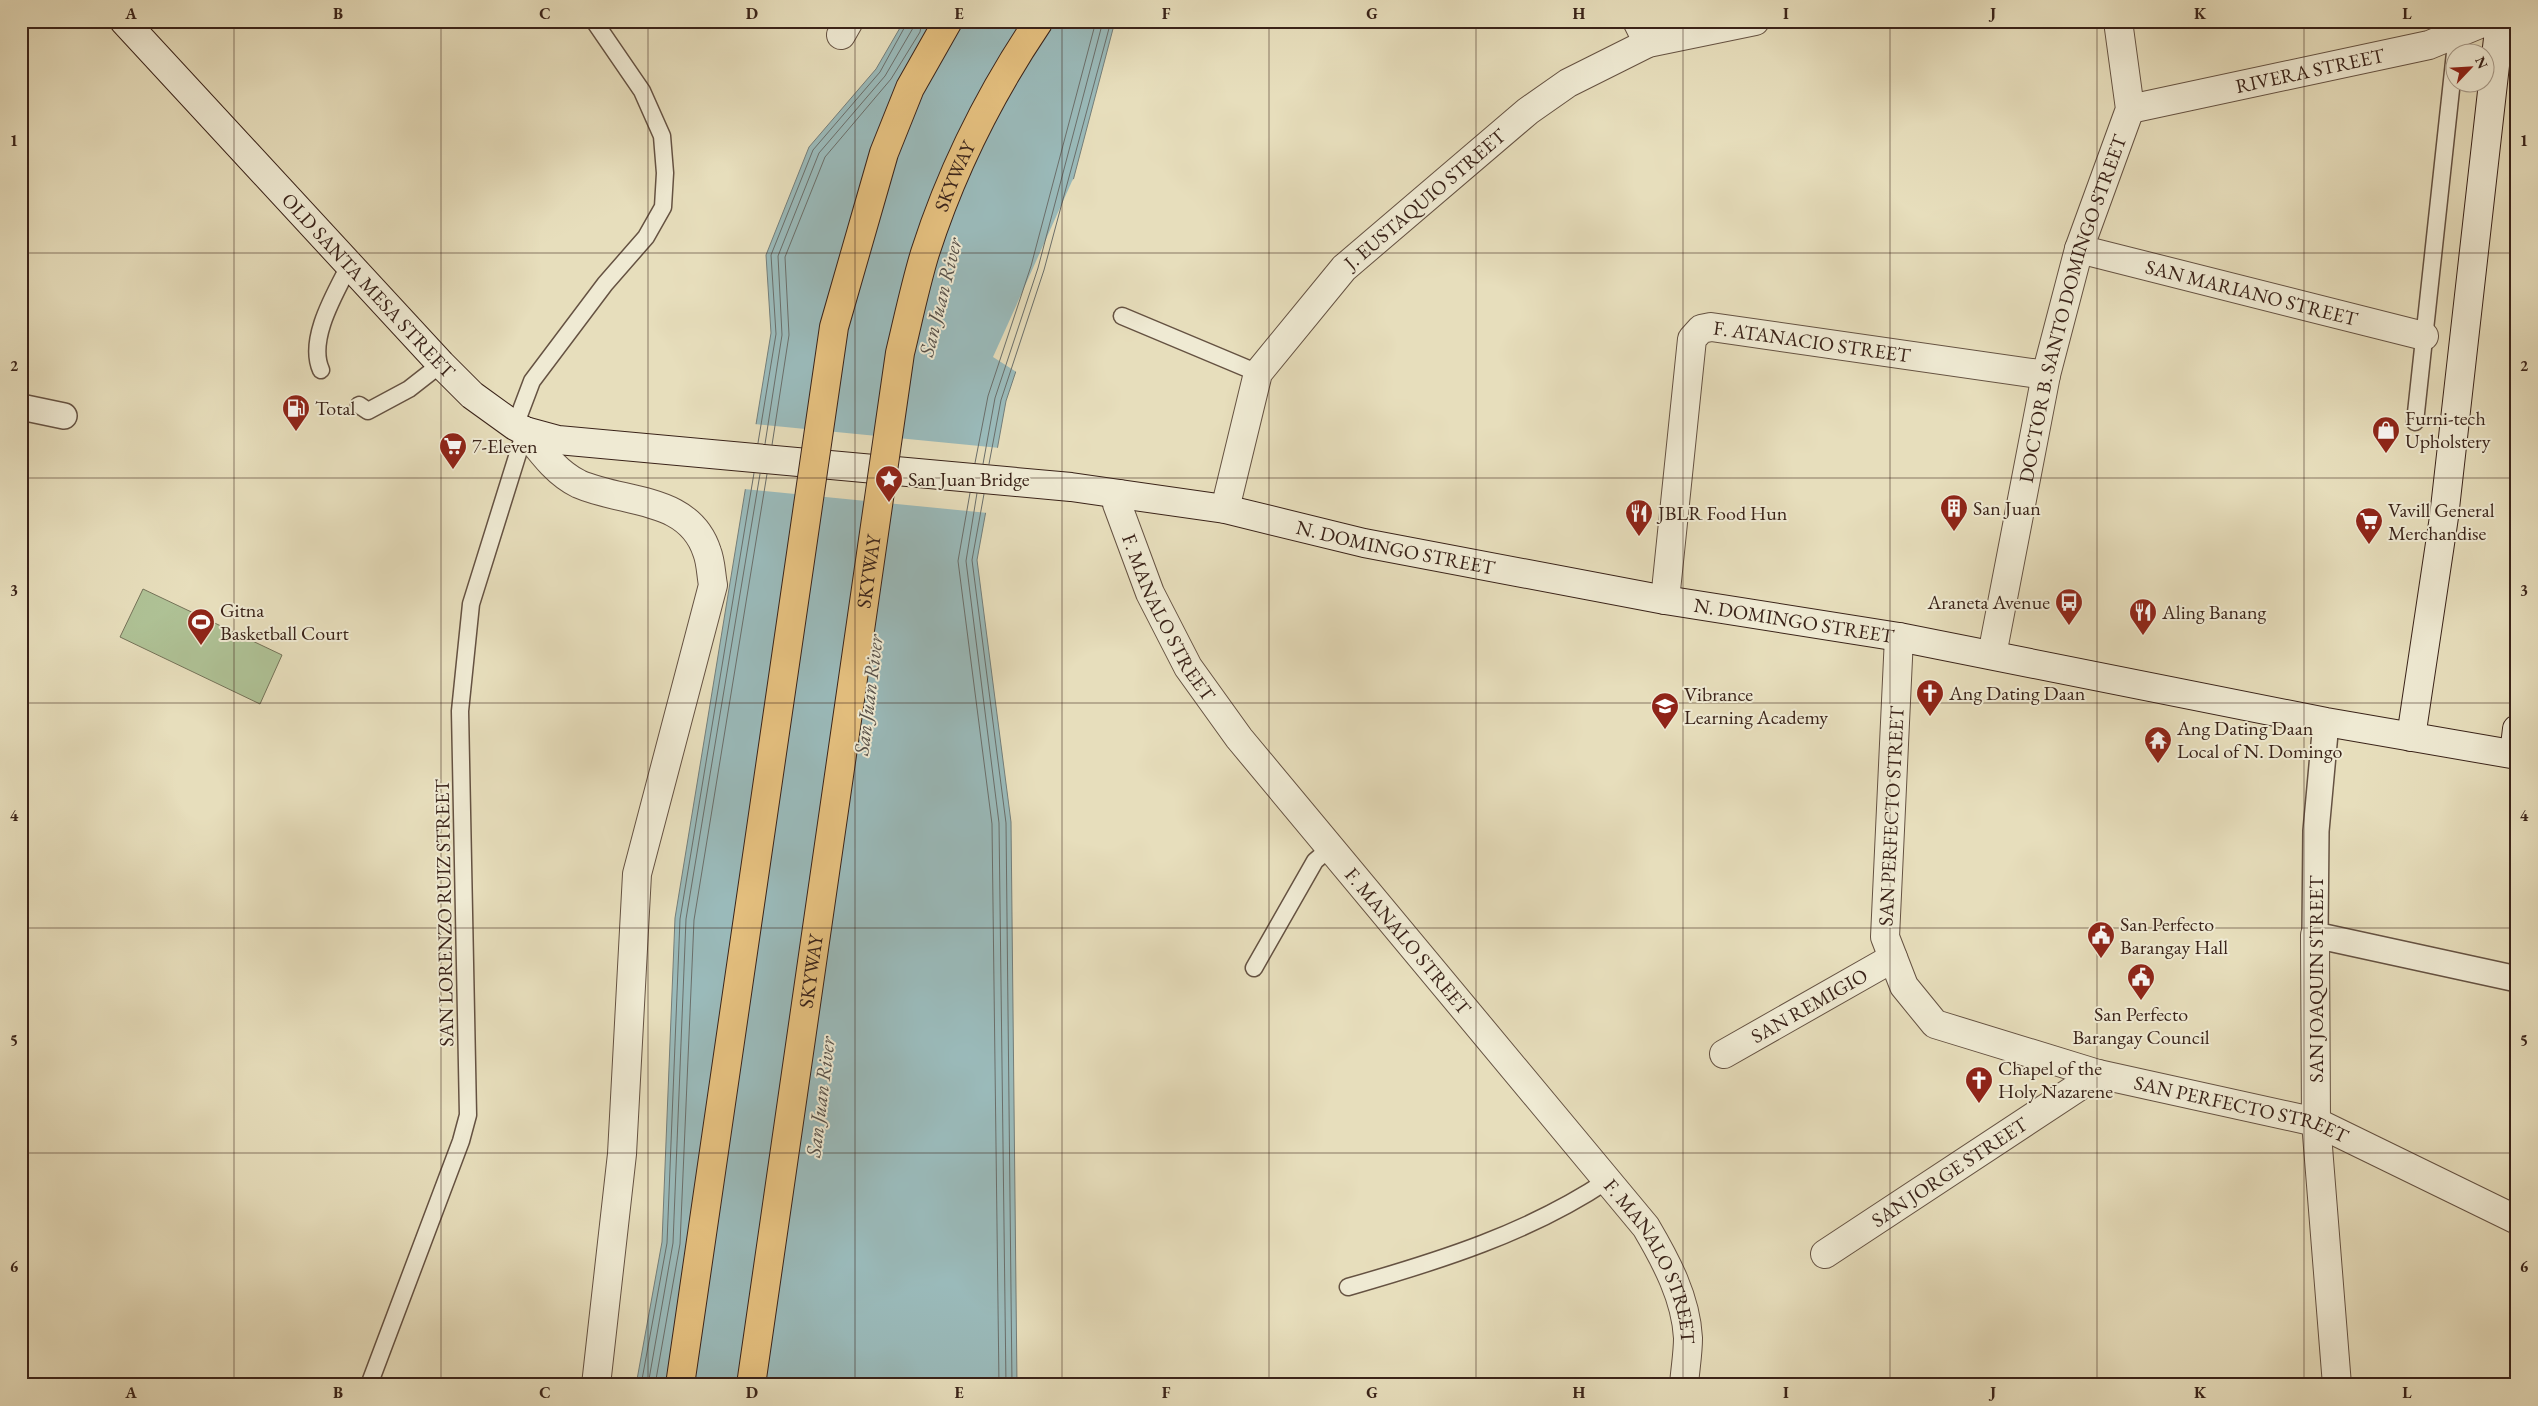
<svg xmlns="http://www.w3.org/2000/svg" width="2538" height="1406" font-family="'EB Garamond',serif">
  <rect width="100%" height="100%" fill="#e7debc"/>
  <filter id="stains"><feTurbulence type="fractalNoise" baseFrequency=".004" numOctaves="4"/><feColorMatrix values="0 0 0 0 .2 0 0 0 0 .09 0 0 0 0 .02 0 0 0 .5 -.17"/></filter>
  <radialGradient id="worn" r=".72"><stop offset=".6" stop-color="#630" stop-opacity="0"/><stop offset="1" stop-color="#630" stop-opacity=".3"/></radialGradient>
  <polygon fill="#afc296" stroke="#747258" points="143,589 282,655 260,704 120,637"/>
  <polygon fill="#9ababa" stroke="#747e7a" points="904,21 1117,21 1114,25 1049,272 1006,401 977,560 1011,822 1017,1385 636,1385 662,1242 675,918 771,333 766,255 809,147 876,69"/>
  <g fill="#e7debc">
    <polygon points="1073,179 1076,180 1052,272 1018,373 993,357"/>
    <polygon points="754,424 1000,448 988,513 744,489"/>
  </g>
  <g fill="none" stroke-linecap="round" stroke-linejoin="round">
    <g stroke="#6a6e6a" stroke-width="1">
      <polyline points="758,443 776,334 771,255 813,150 880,72 908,21"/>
      <polyline points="765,444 782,335 778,256 819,153 885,76 913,28 914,21"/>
      <polyline points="772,445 789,335 785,257 825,157 891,79 920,32 922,21"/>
      <polyline points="975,463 988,396 1031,266 1096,21"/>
      <polyline points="983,464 995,398 1038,268 1103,21"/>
      <polyline points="989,464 1001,400 1044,270 1111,21"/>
      <polyline points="970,493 958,561 992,824 999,1385"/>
      <polyline points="977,493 966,561 999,823 1006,1385"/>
      <polyline points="984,494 972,560 1006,823 1012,1385"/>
      <polyline points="641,1385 667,1243 680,919 754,473"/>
      <polyline points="648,1385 673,1243 686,919 760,474"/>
      <polyline points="655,1385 680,1244 694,920 767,474"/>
    </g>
    <g stroke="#655242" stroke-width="19">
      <g id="service">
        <polyline points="1122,316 1258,373"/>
        <path d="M321 370C307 339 336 292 350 264"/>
        <polyline points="359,405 368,411 409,389 441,364"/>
        <polyline points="2415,422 2457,34"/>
        <polyline points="515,426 532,381 605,284 646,237 663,207 665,173 662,136 642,91 594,21"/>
        <polyline points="1254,968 1315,861 1329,849"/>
        <path d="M1348 1287C1439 1261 1529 1233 1608 1180"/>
        <polyline points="369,1385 461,1141 468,1115 460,711 471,604 525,431"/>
      </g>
    </g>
    <g stroke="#655242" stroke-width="28">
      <g id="pedestrian">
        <polyline points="21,407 64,416"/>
        <polyline points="2326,722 2316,831 2315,935 2517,979"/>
      </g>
    </g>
    <g stroke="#655242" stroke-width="30">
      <g id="minor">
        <polyline points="1637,21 1648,43"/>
        <polyline points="841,35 849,21"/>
        <path id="s1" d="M2130 109 2429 45 2487 21"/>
        <path id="s2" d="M2079 249 2424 336"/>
        <path d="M525 431C540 450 556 473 579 484 625 504 689 496 707 552 711 562 711 575 713 585L637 874 622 1154 596 1385"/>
        <path id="s3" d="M1225 509 1258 373 1344 268 1528 111 1568 83 1648 43 1755 21"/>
        <path id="s4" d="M1665 600 1692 339 1701 329 1711 327 2046 375"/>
        <path id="s5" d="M1899 637 1885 937 1904 986 1935 1024 2098 1074 2316 1122 2517 1220"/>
        <path id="s6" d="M1992 655 2046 375 2079 249 2130 109 2118 21"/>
        <polyline points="2315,935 2316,1122 2337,1385"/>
        <path id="s7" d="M1724 1054 1893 958"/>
        <path id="s8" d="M1825 1254 2098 1074"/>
      </g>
    </g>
    <g stroke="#655242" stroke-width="30">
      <g id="tertiary">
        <path id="s9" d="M1119 494 1117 504 1150 593 1188 667 1239 738 1646 1227C1666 1261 1686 1298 1688 1338 1688 1354 1685 1370 1684 1385"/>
      </g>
    </g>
    <g stroke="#3a2319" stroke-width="30">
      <g id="secondary">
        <path id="s10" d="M124 21 441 364 472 395 515 426 525 431 558 440 1071 487 1225 509 1364 543 1665 600 1899 637 2326 722 2517 755"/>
        <polyline points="2411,737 2444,517 2500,21"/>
        <polyline points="2514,754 2517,729"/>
      </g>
    </g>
    <use href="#service" stroke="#efead3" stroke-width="16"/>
    <use href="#pedestrian" stroke="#efead3" stroke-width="25"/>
    <use href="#minor" stroke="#efead3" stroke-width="28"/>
    <use href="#tertiary" stroke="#efead3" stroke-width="28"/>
    <use href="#secondary" stroke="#efead3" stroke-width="28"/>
    <g stroke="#3a2319" stroke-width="30" stroke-linecap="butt">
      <g id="motorway-bridge">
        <polyline points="680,1385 834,327 884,153 910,88 948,21"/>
        <path id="s11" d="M751 1385 900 353C908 320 915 286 925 253 951 172 991 92 1039 21"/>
      </g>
    </g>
    <use href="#motorway-bridge" stroke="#e4bf7e" stroke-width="28"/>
  </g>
  <path fill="none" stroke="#3a2319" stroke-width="1" stroke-opacity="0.55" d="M234 21V1385M441 21V1385M648 21V1385M855 21V1385M1062 21V1385M1269 21V1385M1476 21V1385M1683 21V1385M1890 21V1385M2097 21V1385M2304 21V1385M21 253H2517M21 478H2517M21 703H2517M21 928H2517M21 1153H2517"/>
  <defs>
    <g id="fuel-pin" transform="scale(1.4375)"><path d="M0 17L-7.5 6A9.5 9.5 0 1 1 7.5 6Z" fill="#8f2418" stroke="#efead3"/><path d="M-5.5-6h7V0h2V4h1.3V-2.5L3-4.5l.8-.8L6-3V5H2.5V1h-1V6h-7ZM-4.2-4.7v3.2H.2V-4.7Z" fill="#fff"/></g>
    <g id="shop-pin" transform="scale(1.4375)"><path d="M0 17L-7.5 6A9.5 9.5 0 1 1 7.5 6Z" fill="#8f2418" stroke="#efead3"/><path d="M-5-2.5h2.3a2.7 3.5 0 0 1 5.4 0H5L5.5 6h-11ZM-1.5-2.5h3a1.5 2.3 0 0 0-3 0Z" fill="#fff"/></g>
    <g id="supermarket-pin" transform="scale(1.4375)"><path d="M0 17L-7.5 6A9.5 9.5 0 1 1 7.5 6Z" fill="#8f2418" stroke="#efead3"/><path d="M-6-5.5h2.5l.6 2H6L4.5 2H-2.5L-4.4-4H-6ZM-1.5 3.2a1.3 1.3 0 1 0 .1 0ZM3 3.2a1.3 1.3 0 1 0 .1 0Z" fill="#fff"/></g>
    <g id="sight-pin" transform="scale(1.4375)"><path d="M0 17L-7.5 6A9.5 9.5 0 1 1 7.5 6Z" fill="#8f2418" stroke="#efead3"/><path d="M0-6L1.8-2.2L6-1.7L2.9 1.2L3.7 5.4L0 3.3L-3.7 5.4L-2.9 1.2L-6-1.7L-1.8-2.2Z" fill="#fff"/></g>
    <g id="building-pin" transform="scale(1.4375)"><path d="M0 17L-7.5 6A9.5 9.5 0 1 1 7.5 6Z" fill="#8f2418" stroke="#efead3"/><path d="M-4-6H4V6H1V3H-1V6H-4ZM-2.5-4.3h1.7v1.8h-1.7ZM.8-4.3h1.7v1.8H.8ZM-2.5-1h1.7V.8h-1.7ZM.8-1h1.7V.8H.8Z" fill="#fff"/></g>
    <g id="restaurant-pin" transform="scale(1.4375)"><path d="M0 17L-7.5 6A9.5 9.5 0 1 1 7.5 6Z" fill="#8f2418" stroke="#efead3"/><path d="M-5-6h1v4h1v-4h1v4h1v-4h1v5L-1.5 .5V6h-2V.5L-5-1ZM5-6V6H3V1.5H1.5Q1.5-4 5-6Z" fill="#fff"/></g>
    <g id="bus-pin" transform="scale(1.4375)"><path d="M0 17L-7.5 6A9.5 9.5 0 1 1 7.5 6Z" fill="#8f2418" stroke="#efead3"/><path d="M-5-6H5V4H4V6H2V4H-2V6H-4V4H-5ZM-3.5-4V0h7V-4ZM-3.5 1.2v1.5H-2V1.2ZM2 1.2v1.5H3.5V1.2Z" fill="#fff"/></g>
    <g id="stadium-pin" transform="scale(1.4375)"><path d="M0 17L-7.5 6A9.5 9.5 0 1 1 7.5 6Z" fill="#8f2418" stroke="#efead3"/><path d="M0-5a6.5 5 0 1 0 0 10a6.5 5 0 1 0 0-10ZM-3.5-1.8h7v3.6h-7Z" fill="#fff"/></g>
    <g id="church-pin" transform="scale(1.4375)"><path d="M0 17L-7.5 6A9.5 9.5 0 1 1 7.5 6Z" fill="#8f2418" stroke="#efead3"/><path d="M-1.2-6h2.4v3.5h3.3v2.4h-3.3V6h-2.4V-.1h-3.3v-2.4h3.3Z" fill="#fff"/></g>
    <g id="school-pin" transform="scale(1.4375)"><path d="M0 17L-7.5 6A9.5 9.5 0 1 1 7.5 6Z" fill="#8f2418" stroke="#efead3"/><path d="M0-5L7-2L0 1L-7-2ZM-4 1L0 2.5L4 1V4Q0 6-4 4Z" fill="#fff"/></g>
    <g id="temple-pin" transform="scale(1.4375)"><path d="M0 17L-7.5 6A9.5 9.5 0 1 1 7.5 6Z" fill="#8f2418" stroke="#efead3"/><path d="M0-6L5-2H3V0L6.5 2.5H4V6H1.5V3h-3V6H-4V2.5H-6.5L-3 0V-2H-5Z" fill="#fff"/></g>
    <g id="civic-pin" transform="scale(1.4375)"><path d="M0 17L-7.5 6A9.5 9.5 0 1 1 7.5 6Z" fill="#8f2418" stroke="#efead3"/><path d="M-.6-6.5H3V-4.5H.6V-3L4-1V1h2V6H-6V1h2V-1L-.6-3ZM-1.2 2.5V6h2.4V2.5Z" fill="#fff"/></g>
  </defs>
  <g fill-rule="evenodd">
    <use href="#fuel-pin" x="296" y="408"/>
    <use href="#shop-pin" x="2386" y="430"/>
    <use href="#supermarket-pin" x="453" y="446"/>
    <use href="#sight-pin" x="889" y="479"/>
    <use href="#building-pin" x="1954" y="508"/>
    <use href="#restaurant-pin" x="1639" y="513"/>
    <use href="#supermarket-pin" x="2369" y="521"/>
    <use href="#bus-pin" x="2069" y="602"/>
    <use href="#restaurant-pin" x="2143" y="612"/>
    <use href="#stadium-pin" x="201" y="622"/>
    <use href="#church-pin" x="1930" y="693"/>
    <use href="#school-pin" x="1665" y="706"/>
    <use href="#temple-pin" x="2158" y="740"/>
    <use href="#civic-pin" x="2101" y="935"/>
    <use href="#civic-pin" x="2141" y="977"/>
    <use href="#church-pin" x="1979" y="1080"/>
  </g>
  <g text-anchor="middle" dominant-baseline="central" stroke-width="4" stroke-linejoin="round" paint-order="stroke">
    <g font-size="20" fill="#3a2319" stroke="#efead3">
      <text stroke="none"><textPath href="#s1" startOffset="184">RIVERA STREET</textPath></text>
      <text stroke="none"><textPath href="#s11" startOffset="1228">SKYWAY</textPath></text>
      <text stroke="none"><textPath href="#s3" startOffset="382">J. EUSTAQUIO STREET</textPath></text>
      <text stroke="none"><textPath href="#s10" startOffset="360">OLD SANTA MESA STREET</textPath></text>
      <text stroke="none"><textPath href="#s2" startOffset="178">SAN MARIANO STREET</textPath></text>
      <text stroke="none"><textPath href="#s6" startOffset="356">DOCTOR B. SANTO DOMINGO STREET</textPath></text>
      <text stroke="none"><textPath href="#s4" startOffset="388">F. ATANACIO STREET</textPath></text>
      <text stroke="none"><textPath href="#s10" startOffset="1455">N. DOMINGO STREET</textPath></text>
      <text stroke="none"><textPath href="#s11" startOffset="822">SKYWAY</textPath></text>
      <text stroke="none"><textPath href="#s9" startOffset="135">F. MANALO STREET</textPath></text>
      <text stroke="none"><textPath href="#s10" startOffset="1860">N. DOMINGO STREET</textPath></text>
      <text transform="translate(1891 816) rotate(-87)">SAN PERFECTO STREET</text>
      <text transform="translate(444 913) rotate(-91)">SAN LORENZO RUIZ STREET</text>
      <text stroke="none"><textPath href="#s9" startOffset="540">F. MANALO STREET</textPath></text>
      <text stroke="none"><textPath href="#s11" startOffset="418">SKYWAY</textPath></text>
      <text transform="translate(2316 979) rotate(-90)">SAN JOAQUIN STREET</text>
      <text stroke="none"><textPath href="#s7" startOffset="98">SAN REMIGIO</textPath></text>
      <text stroke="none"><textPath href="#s5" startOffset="720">SAN PERFECTO STREET</textPath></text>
      <text stroke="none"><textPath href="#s8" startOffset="149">SAN JORGE STREET</textPath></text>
      <text stroke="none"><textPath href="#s9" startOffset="945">F. MANALO STREET</textPath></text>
    </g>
    <g font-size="20" fill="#3a2319" stroke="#efead3" text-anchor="start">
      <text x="315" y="408">Total</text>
      <text x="2405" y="418">Furni-tech<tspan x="2405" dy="23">Upholstery</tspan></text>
      <text x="472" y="446">7-Eleven</text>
      <text x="908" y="479">San Juan Bridge</text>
      <text x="1973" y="508">San Juan</text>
      <text x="2388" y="510">Vavill General<tspan x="2388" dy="23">Merchandise</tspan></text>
      <text x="1658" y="513">JBLR Food Hun</text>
      <text x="2050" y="602" text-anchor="end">Araneta Avenue</text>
      <text x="220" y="610">Gitna<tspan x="220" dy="23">Basketball Court</tspan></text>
      <text x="2162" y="612">Aling Banang</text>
      <text x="1949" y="693">Ang Dating Daan</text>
      <text x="1684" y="694">Vibrance<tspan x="1684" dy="23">Learning Academy</tspan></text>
      <text x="2177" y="728">Ang Dating Daan<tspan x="2177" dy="23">Local of N. Domingo</tspan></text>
      <text x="2120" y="924">San Perfecto<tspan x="2120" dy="23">Barangay Hall</tspan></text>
      <text x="2141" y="1014" text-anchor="middle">San Perfecto<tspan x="2141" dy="23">Barangay Council</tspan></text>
      <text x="1998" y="1068">Chapel of the<tspan x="1998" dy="23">Holy Nazarene</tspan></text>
    </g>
    <g font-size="21" font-style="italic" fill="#575049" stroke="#efead3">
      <text transform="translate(940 297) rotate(-76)">San Juan River</text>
      <text transform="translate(868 695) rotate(-83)">San Juan River</text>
      <text transform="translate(820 1097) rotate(-83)">San Juan River</text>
    </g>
  </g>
  <rect width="2538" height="1406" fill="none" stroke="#e7debc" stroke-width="55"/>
  <g transform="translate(2470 68) rotate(65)"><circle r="24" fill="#efead3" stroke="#a79a89"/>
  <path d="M0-4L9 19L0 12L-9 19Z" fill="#8f2418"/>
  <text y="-8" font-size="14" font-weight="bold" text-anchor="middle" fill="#3a2319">N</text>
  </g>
  <rect x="28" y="28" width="2482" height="1350" fill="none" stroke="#3a2319" stroke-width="2"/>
  <g font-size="16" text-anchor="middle" font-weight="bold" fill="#3a2319">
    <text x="131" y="19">A</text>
    <text x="338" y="19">B</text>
    <text x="545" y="19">C</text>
    <text x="752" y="19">D</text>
    <text x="959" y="19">E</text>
    <text x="1166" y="19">F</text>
    <text x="1372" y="19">G</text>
    <text x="1579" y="19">H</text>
    <text x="1786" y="19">I</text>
    <text x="1993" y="19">J</text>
    <text x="2200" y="19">K</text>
    <text x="2407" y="19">L</text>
    <text x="14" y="146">1</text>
    <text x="2524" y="146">1</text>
    <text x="14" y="371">2</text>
    <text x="2524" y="371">2</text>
    <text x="14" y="596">3</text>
    <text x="2524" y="596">3</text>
    <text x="14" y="821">4</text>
    <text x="2524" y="821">4</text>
    <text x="14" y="1046">5</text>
    <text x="2524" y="1046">5</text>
    <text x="14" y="1272">6</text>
    <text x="2524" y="1272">6</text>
    <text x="131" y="1398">A</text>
    <text x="338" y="1398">B</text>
    <text x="545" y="1398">C</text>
    <text x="752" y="1398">D</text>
    <text x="959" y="1398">E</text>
    <text x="1166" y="1398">F</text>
    <text x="1372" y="1398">G</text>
    <text x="1579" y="1398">H</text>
    <text x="1786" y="1398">I</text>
    <text x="1993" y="1398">J</text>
    <text x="2200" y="1398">K</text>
    <text x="2407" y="1398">L</text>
  </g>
  <rect width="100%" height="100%" filter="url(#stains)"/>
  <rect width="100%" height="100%" fill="url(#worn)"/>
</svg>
